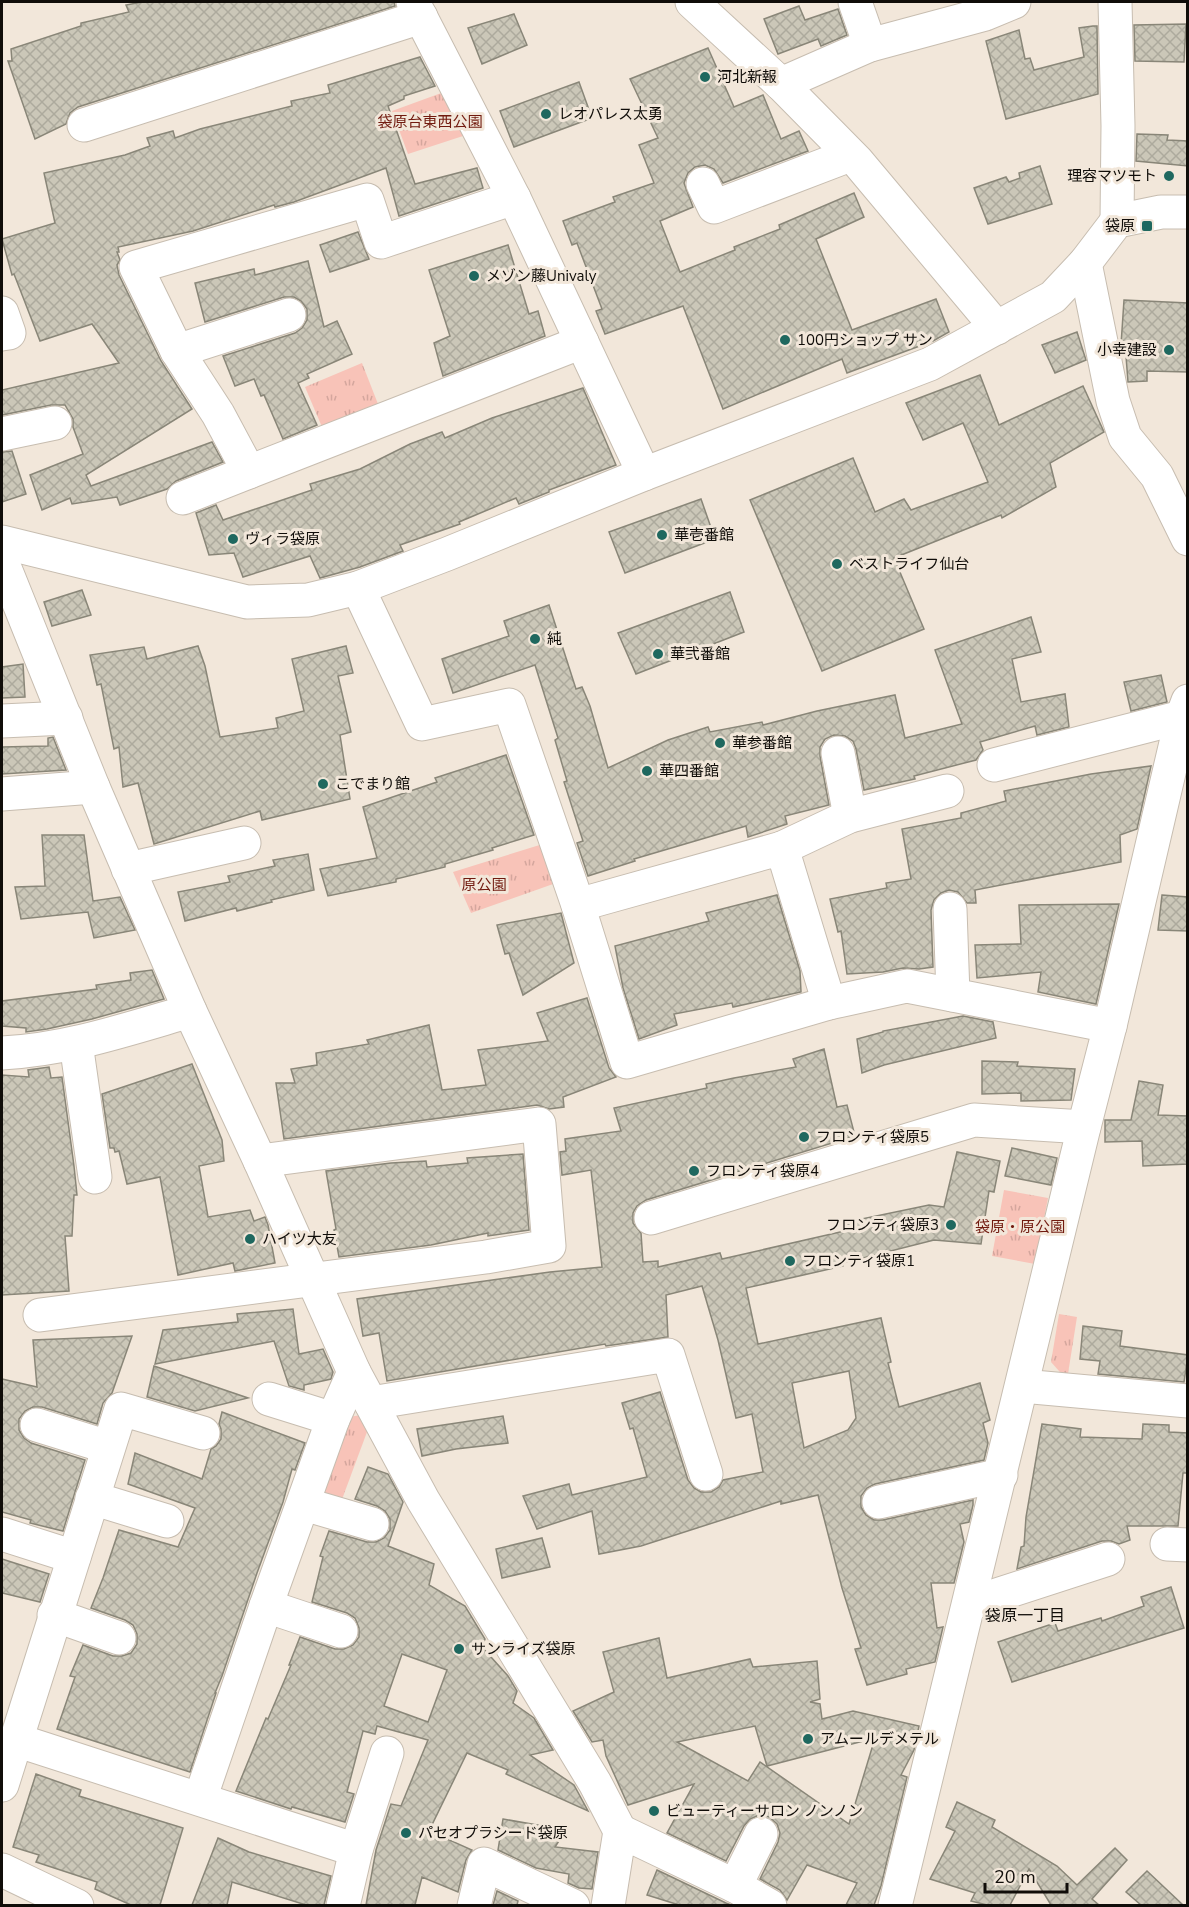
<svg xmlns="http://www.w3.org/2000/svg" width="1189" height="1907" font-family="'Nunito Sans','Noto Sans JP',sans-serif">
  <defs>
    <pattern id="park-tufts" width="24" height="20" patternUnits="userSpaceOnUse" patternTransform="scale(1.5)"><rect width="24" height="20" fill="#f8c3b8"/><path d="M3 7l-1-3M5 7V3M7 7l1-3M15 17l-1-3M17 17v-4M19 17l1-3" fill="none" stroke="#d4a69d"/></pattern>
    <pattern id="building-cross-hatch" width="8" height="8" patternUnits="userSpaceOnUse" patternTransform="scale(1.5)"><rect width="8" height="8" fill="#cbc7b8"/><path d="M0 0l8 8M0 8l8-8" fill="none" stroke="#adaa9d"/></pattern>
  </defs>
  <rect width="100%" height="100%" fill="#f2e7da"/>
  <g fill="url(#park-tufts)">
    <polygon points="444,92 463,136 408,154 392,111"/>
    <polygon points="362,363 378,404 322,427 305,387"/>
    <polygon points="546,843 556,883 471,913 453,872"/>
    <polygon points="1004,1190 1048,1198 1035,1264 992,1256"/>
    <polygon points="1059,1314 1077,1317 1067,1380 1051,1362"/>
    <polygon points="362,1415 367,1432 341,1502 321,1498 348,1417"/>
  </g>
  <g fill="url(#building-cross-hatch)" stroke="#898678" stroke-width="1.5" fill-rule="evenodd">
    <polygon points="142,2 394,2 395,6 78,107 70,113 66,124 35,139 8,61 12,61 11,49 81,26 81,23 129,12 126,5"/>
    <polygon points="799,6 805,20 838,9 847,35 821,46 818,39 778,54 764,19"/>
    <polygon points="514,14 527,45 482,64 468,28"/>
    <polygon points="1186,24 1184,62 1135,61 1134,25"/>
    <polygon points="1093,26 1097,26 1098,94 1006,119 986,41 1019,30 1025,59 1030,58 1034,70 1084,57 1079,28"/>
    <polygon points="708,48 734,107 763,95 781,139 799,131 808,151 723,183 714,169 705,165 695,167 688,173 684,183 693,207 660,221 680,272 735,250 734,247 780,229 779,225 854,193 864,217 816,239 852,330 936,299 949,332 933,341 847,373 842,359 723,409 683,306 605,334 596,311 602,309 577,243 572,245 563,221 615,202 613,197 654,183 639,145 658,138 630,79"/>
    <polygon points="420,57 435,86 404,96 404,99 388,106 415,184 477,168 483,188 399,216 386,168 294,202 275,207 274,205 193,231 118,247 119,252 117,252 120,260 117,265 119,275 161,361 192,409 86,475 91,486 212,442 223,462 176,481 167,489 120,505 117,497 72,504 70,498 42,510 30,475 83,454 73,427 73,419 65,405 51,405 2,415 2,390 119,363 92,324 40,341 14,274 12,275 2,239 55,223 44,173 125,155 150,146 147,138 173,131 175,138 200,129 292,106 291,101 330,93 328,85"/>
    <polygon points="579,82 592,118 514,147 500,111"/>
    <polygon points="1137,134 1168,135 1167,140 1188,141 1188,166 1136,161"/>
    <polygon points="1040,166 1052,204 988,224 974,188 1006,177 1009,182 1020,178 1019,173"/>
    <polygon points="358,232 369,259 330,272 320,245"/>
    <polygon points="508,245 529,314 538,311 545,336 443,376 434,343 450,336 429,270"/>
    <polygon points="308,261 324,327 337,321 352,354 307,374 309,378 298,383 317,425 283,439 264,395 261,396 254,379 235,386 223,356 295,333 302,328 307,320 307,309 301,301 294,297 284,297 205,322 195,283 254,269 255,275"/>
    <polygon points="1124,300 1188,303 1188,372 1147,371 1147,381 1128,382 1125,343 1121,345"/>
    <polygon points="1077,332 1086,360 1055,373 1042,345"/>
    <polygon points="980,375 999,425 1083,386 1104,432 1050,463 1056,487 1002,518 1001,515 894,558 924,629 822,671 750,500 853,458 875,512 904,499 911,510 988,482 963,423 923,440 906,403"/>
    <polygon points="583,388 616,465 549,490 549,492 519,504 516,498 459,522 460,524 400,545 403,551 360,567 320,578 310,556 243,577 234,553 209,555 196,513 216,505 223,520 312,490 310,484 360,469 410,444 442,432 445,438 492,418"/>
    <polygon points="12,451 26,494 2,502 2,452"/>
    <polygon points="701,499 715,539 625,573 609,532"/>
    <polygon points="82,590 91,615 52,626 44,602"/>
    <polygon points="730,592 744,632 636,674 618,633"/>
    <polygon points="549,605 576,689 582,687 590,706 608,768 668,740 708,727 710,732 762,722 763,725 817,711 895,695 905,738 962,724 935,650 1031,617 1041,652 1012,659 1021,702 1065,694 1069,727 1037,735 1035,726 980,742 983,750 976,760 914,776 915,779 864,790 856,749 853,741 845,736 834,735 825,739 820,747 820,756 829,805 785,816 787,824 748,837 746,826 634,859 635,861 588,876 577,843 583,841 564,782 567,781 555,740 558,738 535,665 453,693 442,659 509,636 504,621"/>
    <polygon points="198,646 205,666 220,737 278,728 276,718 304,711 292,659 346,646 353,673 338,676 351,732 340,735 350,799 262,820 260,811 154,844 138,783 123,787 119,747 114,749 101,684 97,685 90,655 144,647 147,659"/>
    <polygon points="23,664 25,697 2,698 2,667"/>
    <polygon points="1161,675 1167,702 1131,711 1124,682"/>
    <polygon points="53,737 66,770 2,774 2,747 48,746 48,738"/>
    <polygon points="506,755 534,835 492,848 493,850 445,864 445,867 396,879 396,882 328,896 320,869 377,858 363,807 437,782 435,778"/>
    <polygon points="1151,766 1137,829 1120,835 1121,862 975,890 976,903 967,903 958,892 949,890 941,893 934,900 931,910 933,967 919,969 903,968 883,972 847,974 841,931 838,932 830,899 887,888 886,883 911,879 902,829 961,818 961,813 1006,801 1004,791 1091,774"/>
    <polygon points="42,835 84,835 93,901 120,897 135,930 94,938 88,912 21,919 15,887 45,886"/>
    <polygon points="308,854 314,890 271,900 272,902 237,911 236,908 185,921 178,892 230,882 228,876 275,866 273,860"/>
    <polygon points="777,895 800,971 801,992 733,1007 732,1003 674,1014 677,1025 639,1039 623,988 615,946 709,921 706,913"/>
    <polygon points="1162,895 1188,897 1188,931 1158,930"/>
    <polygon points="1119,904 1096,1004 1038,992 1041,972 977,978 975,945 1021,944 1019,905"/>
    <polygon points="561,913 574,963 523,995 509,953 505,954 497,925"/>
    <polygon points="152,970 164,999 92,1019 47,1029 26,1032 26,1028 2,1026 2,1001 97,989 96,985 131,980 130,973"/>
    <polygon points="587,998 609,1068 616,1077 563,1097 564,1107 549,1109 537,1105 284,1139 276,1083 295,1083 291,1069 317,1065 316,1053 369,1044 367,1040 429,1025 442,1090 486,1085 478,1050 548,1041 537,1013"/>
    <polygon points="963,1016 993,1022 996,1038 884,1065 862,1073 857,1039 883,1032 883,1031"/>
    <path d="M824 1049 837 1107 847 1105 855 1136 646 1200 637 1206 633 1213V1223L641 1233 643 1262 658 1261V1267L720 1253 722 1259 849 1230 847 1222 929 1205 944 1207 957 1152 1000 1161 994 1192 989 1191 981 1244 934 1240 843 1263V1266L746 1288 758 1344 881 1318 891 1362 888 1363 899 1407 980 1383 990 1420 983 1423 988 1443 984 1460 875 1484 867 1488 861 1496V1507L866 1515 874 1520H883L973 1500V1505L969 1522 960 1524 964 1542 954 1583H931L937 1628 943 1627 935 1662 906 1669 907 1674 867 1685 855 1649 861 1648 842 1588 818 1495 781 1504V1501L641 1546 599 1554 592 1511 537 1529 523 1496 569 1484 572 1495 647 1477 633 1428 630 1429 622 1403 660 1392 688 1480 694 1488 701 1492H711L719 1487 723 1480 763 1472 752 1414 736 1418 718 1340 702 1286 666 1295 668 1337 606 1346 605 1344 387 1381 379 1333 363 1336 357 1299 550 1272 602 1267 591 1170 562 1175 560 1152 566 1151 565 1139 621 1131 614 1108 707 1088 706 1084 734 1078 796 1067 793 1059ZM849 1371 856 1418 848 1430 804 1448 792 1383Z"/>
    <polygon points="982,1061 1018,1062 1017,1066 1075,1069 1071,1100 1021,1101 1021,1093 982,1094"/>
    <polygon points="192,1064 222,1140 224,1161 199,1166 208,1217 250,1210 254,1221 265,1217 268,1225 275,1263 235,1271 233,1263 178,1275 160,1177 127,1184 119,1151 115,1152 114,1148 110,1148 102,1094"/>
    <polygon points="49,1067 51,1078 62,1077 74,1166 77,1195 74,1195 72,1236 65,1236 69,1291 2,1295 2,1075 29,1077 28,1070"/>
    <polygon points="1139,1081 1163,1085 1158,1115 1188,1116 1188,1164 1143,1166 1142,1141 1105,1142 1105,1120 1131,1120"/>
    <polygon points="1012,1148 1057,1158 1051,1185 1005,1176"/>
    <polygon points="523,1154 529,1230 488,1236 488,1233 431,1245 339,1257 334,1230 336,1229 326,1171 391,1163 426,1161 427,1167 468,1163 467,1158"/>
    <polygon points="293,1309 299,1354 323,1349 333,1372 331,1379 304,1385 304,1390 289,1386 274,1341 155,1364 163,1330 238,1322 237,1314"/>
    <polygon points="1083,1326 1122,1331 1120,1346 1188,1355 1184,1382 1098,1374 1100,1361 1080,1359"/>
    <polygon points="132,1336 112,1393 103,1403 97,1424 42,1407 33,1407 25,1411 19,1419 19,1430 24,1438 31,1443 85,1460 63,1531 30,1523 31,1520 2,1512 2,1379 37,1387 33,1340"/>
    <polygon points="154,1366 248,1398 195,1411 147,1397"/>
    <polygon points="222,1412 305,1443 295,1470 292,1469 283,1502 257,1573 222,1676 215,1693 216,1693 190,1772 57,1729 75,1677 70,1676 83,1645 113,1656 122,1656 131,1653 137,1644 137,1634 133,1625 125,1620 91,1608 103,1578 119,1530 178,1547 195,1508 128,1484 135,1453 202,1479 211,1449 216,1446 221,1439 221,1429 219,1424"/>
    <polygon points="503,1416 508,1443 456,1449 422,1456 417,1429"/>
    <polygon points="1042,1424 1081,1429 1080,1437 1142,1439 1143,1424 1169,1425 1169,1432 1188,1433 1188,1473 1183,1473 1178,1526 1127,1526 1130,1540 1119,1544 1111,1541 1102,1541 1017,1569 1021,1547 1024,1546 1026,1517"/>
    <path d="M368 1467 388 1474 403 1502 388 1546 434 1564 429 1585 465 1606 485 1639 482 1647 508 1676 517 1691 513 1703 534 1718 553 1750 530 1755 574 1785 588 1811 506 1774 508 1770 467 1753 429 1831 472 1850 466 1860 458 1892 422 1877 415 1905H366L376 1850 391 1804 401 1806 428 1740 377 1726 375 1734 363 1731 347 1792 354 1794 345 1822 292 1807 291 1809 236 1791 266 1718 268 1719 291 1665H289L300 1637 335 1649H344L353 1645 359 1637V1628L355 1618 347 1613 312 1602 323 1557 320 1556 329 1531 367 1542H376L384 1538 390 1530V1519L385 1511 377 1506 355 1499ZM402 1654 447 1670 428 1722 384 1706Z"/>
    <polygon points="542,1538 550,1567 502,1578 496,1549"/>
    <polygon points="2,1559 49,1574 40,1602 2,1593"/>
    <polygon points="1171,1587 1184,1628 1012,1682 998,1642 1055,1623 1058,1631 1101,1618 1102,1621 1144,1606 1141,1597"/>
    <path d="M659 1638 667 1678 750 1659 753 1667 817 1661 820 1699 810 1702 820 1704 822 1719 853 1711 919 1726 914 1750 901 1775 907 1777 881 1886 874 1905H846L857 1883 807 1865 787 1900 780 1890 760 1879 778 1842 780 1833 777 1824 769 1817 759 1815 750 1819 744 1826 726 1861 667 1833 694 1784 628 1805 606 1756 603 1740 592 1742 573 1711 614 1692 603 1652ZM755 1726 767 1766 875 1738 849 1824 760 1762 748 1781 677 1742Z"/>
    <polygon points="36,1774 81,1790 79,1796 183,1828 160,1905 131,1905 95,1889 97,1882 36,1862 39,1855 13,1847"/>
    <polygon points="957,1802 995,1820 992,1827 1057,1866 1077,1885 1115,1848 1127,1860 1092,1899 1099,1905 1051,1905 1029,1869 1010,1905 987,1905 971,1901 975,1893 930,1879 955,1831 946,1827"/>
    <polygon points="503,1819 566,1830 555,1847 598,1852 592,1889 579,1888 568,1883 569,1874 536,1868 498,1850"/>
    <polygon points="218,1838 249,1852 331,1876 324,1905 306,1905 232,1882 227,1905 192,1905"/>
    <polygon points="657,1870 726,1903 731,1905 679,1905 647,1895"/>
    <polygon points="1147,1871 1183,1905 1141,1905 1126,1892"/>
    <polygon points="497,1891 518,1901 517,1905 493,1905"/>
  </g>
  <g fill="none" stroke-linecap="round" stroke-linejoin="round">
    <g stroke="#c7bdb0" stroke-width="35">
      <g id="minor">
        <polyline points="413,2 514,198 644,474"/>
        <polyline points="692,2 781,84 857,161 997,328"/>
        <polyline points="855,2 870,45"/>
        <polyline points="1115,2 1118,126 1117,221"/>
        <polyline points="781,84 870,45 985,14 1014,2"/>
        <polyline points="84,125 421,17"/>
        <polyline points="703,184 714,207 850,155"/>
        <polyline points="514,198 381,242 367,200 136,267 177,351 218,414 249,472 582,342"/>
        <polyline points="1085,263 1113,401 1125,437 1157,476 1188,539"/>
        <polyline points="2,313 9,333 2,334"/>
        <polyline points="177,351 289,315"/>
        <polyline points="2,434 55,423"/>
        <polyline points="183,498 249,472"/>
        <polyline points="2,542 247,602 308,600 358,588 447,554 644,474 930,364 1053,297 1085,263 1117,221 1161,212 1188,212"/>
        <polyline points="2,561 93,787 190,1011 260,1161 354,1372 423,1500 595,1783 620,1831"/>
        <polyline points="358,588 422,724 509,705 578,905 627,1062 829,1003 907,986 1110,1026"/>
        <polyline points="2,721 66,718"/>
        <polyline points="838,753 850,816"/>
        <polyline points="994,765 1182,717"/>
        <polyline points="2,794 93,787"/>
        <polyline points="782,848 850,816 947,791"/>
        <polyline points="128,869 244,843"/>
        <polyline points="578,905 782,848 829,1003"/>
        <polyline points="950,909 953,995"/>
        <polyline points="76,1043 95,1177"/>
        <path d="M2 1053C66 1050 128 1029 190 1011"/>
        <polyline points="651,1218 974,1120 1084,1127"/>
        <polyline points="40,1315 486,1257 549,1246 539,1124 260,1161"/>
        <polyline points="1022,1386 1188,1401"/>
        <polyline points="269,1399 333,1419"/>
        <polyline points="371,1403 668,1355 706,1474"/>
        <polyline points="37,1425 108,1447"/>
        <polyline points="92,1498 167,1521"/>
        <polyline points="879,1502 1001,1475"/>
        <polyline points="304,1504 372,1524"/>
        <polyline points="2,1534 74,1557"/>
        <polyline points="1167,1544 1188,1545"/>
        <polyline points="969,1604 1108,1559"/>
        <polyline points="266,1606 341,1631"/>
        <polyline points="54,1615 119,1638"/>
        <polyline points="16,1740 356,1850"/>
        <polyline points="2,1785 121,1409 203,1433"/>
        <polyline points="200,1799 266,1606 333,1419 354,1372"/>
        <polyline points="2,1870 77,1906"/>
        <polyline points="735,1886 761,1834"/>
        <polyline points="343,1906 356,1850 387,1753"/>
        <polyline points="474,1906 484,1864 573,1906"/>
        <polyline points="608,1906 620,1831 735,1886 770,1906"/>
        <polyline points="895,1906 1084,1127 1110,1026 1182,717 1188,701"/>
      </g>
    </g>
    <use href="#minor" stroke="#fff" stroke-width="33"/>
  </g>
  <g fill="#1f685f" stroke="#f2e7da" stroke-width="2">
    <circle cx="705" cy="77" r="6"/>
    <circle cx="546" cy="114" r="6"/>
    <circle cx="1169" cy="176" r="6"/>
    <rect x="1141" y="220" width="12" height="12" rx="3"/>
    <circle cx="474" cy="276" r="6"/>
    <circle cx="785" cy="340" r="6"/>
    <circle cx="1169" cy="350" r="6"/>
    <circle cx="662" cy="535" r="6"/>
    <circle cx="233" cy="539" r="6"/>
    <circle cx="837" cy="564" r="6"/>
    <circle cx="535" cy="639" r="6"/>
    <circle cx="658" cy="654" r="6"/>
    <circle cx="720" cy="743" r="6"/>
    <circle cx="647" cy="771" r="6"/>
    <circle cx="323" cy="784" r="6"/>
    <circle cx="804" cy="1137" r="6"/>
    <circle cx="694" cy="1171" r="6"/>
    <circle cx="951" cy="1225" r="6"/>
    <circle cx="250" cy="1239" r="6"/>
    <circle cx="790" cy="1261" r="6"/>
    <circle cx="459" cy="1649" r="6"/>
    <circle cx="808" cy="1739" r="6"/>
    <circle cx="654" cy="1811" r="6"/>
    <circle cx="406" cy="1833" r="6"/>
  </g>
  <g text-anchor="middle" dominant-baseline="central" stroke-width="6" stroke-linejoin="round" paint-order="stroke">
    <g font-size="15" fill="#100d09" stroke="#f2e7da" text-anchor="start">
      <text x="717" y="77">河北新報</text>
      <text x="558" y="114">レオパレス太勇</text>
      <text x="1157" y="176" text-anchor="end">理容マツモト</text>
      <text x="1135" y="226" text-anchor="end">袋原</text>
      <text x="486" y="276">メゾン藤Univaly</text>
      <text x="797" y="340">100円ショップ サン</text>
      <text x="1157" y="350" text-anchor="end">小幸建設</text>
      <text x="674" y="535">華壱番館</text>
      <text x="245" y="539">ヴィラ袋原</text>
      <text x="849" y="564">ベストライフ仙台</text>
      <text x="547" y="639">純</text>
      <text x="670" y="654">華弐番館</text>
      <text x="732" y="743">華参番館</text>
      <text x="659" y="771">華四番館</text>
      <text x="335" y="784">こでまり館</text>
      <text x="816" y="1137">フロンティ袋原5</text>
      <text x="706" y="1171">フロンティ袋原4</text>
      <text x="939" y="1225" text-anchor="end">フロンティ袋原3</text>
      <text x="262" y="1239">ハイツ大友</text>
      <text x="802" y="1261">フロンティ袋原1</text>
      <text x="471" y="1649">サンライズ袋原</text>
      <text x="820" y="1739">アムールデメテル</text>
      <text x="666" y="1811">ビューティーサロン ノンノン</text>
      <text x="418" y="1833">パセオプラシード袋原</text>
    </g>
    <g font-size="15" fill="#711a0f" stroke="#f2e7da">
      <text x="430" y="122">袋原台東西公園</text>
      <text x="484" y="885">原公園</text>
      <text x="1020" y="1227">袋原・原公園</text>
    </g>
    <g font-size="16" fill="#100d09" stroke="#f2e7da">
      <text x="1025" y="1616">袋原一丁目</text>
    </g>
  </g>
  <rect width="1189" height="1907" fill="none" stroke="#100d09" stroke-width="6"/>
  <path d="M985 1883v9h82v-9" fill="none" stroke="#100d09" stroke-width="3"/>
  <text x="994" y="1883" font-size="18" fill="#100d09" stroke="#f2e7da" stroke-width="4.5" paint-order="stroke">20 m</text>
</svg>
